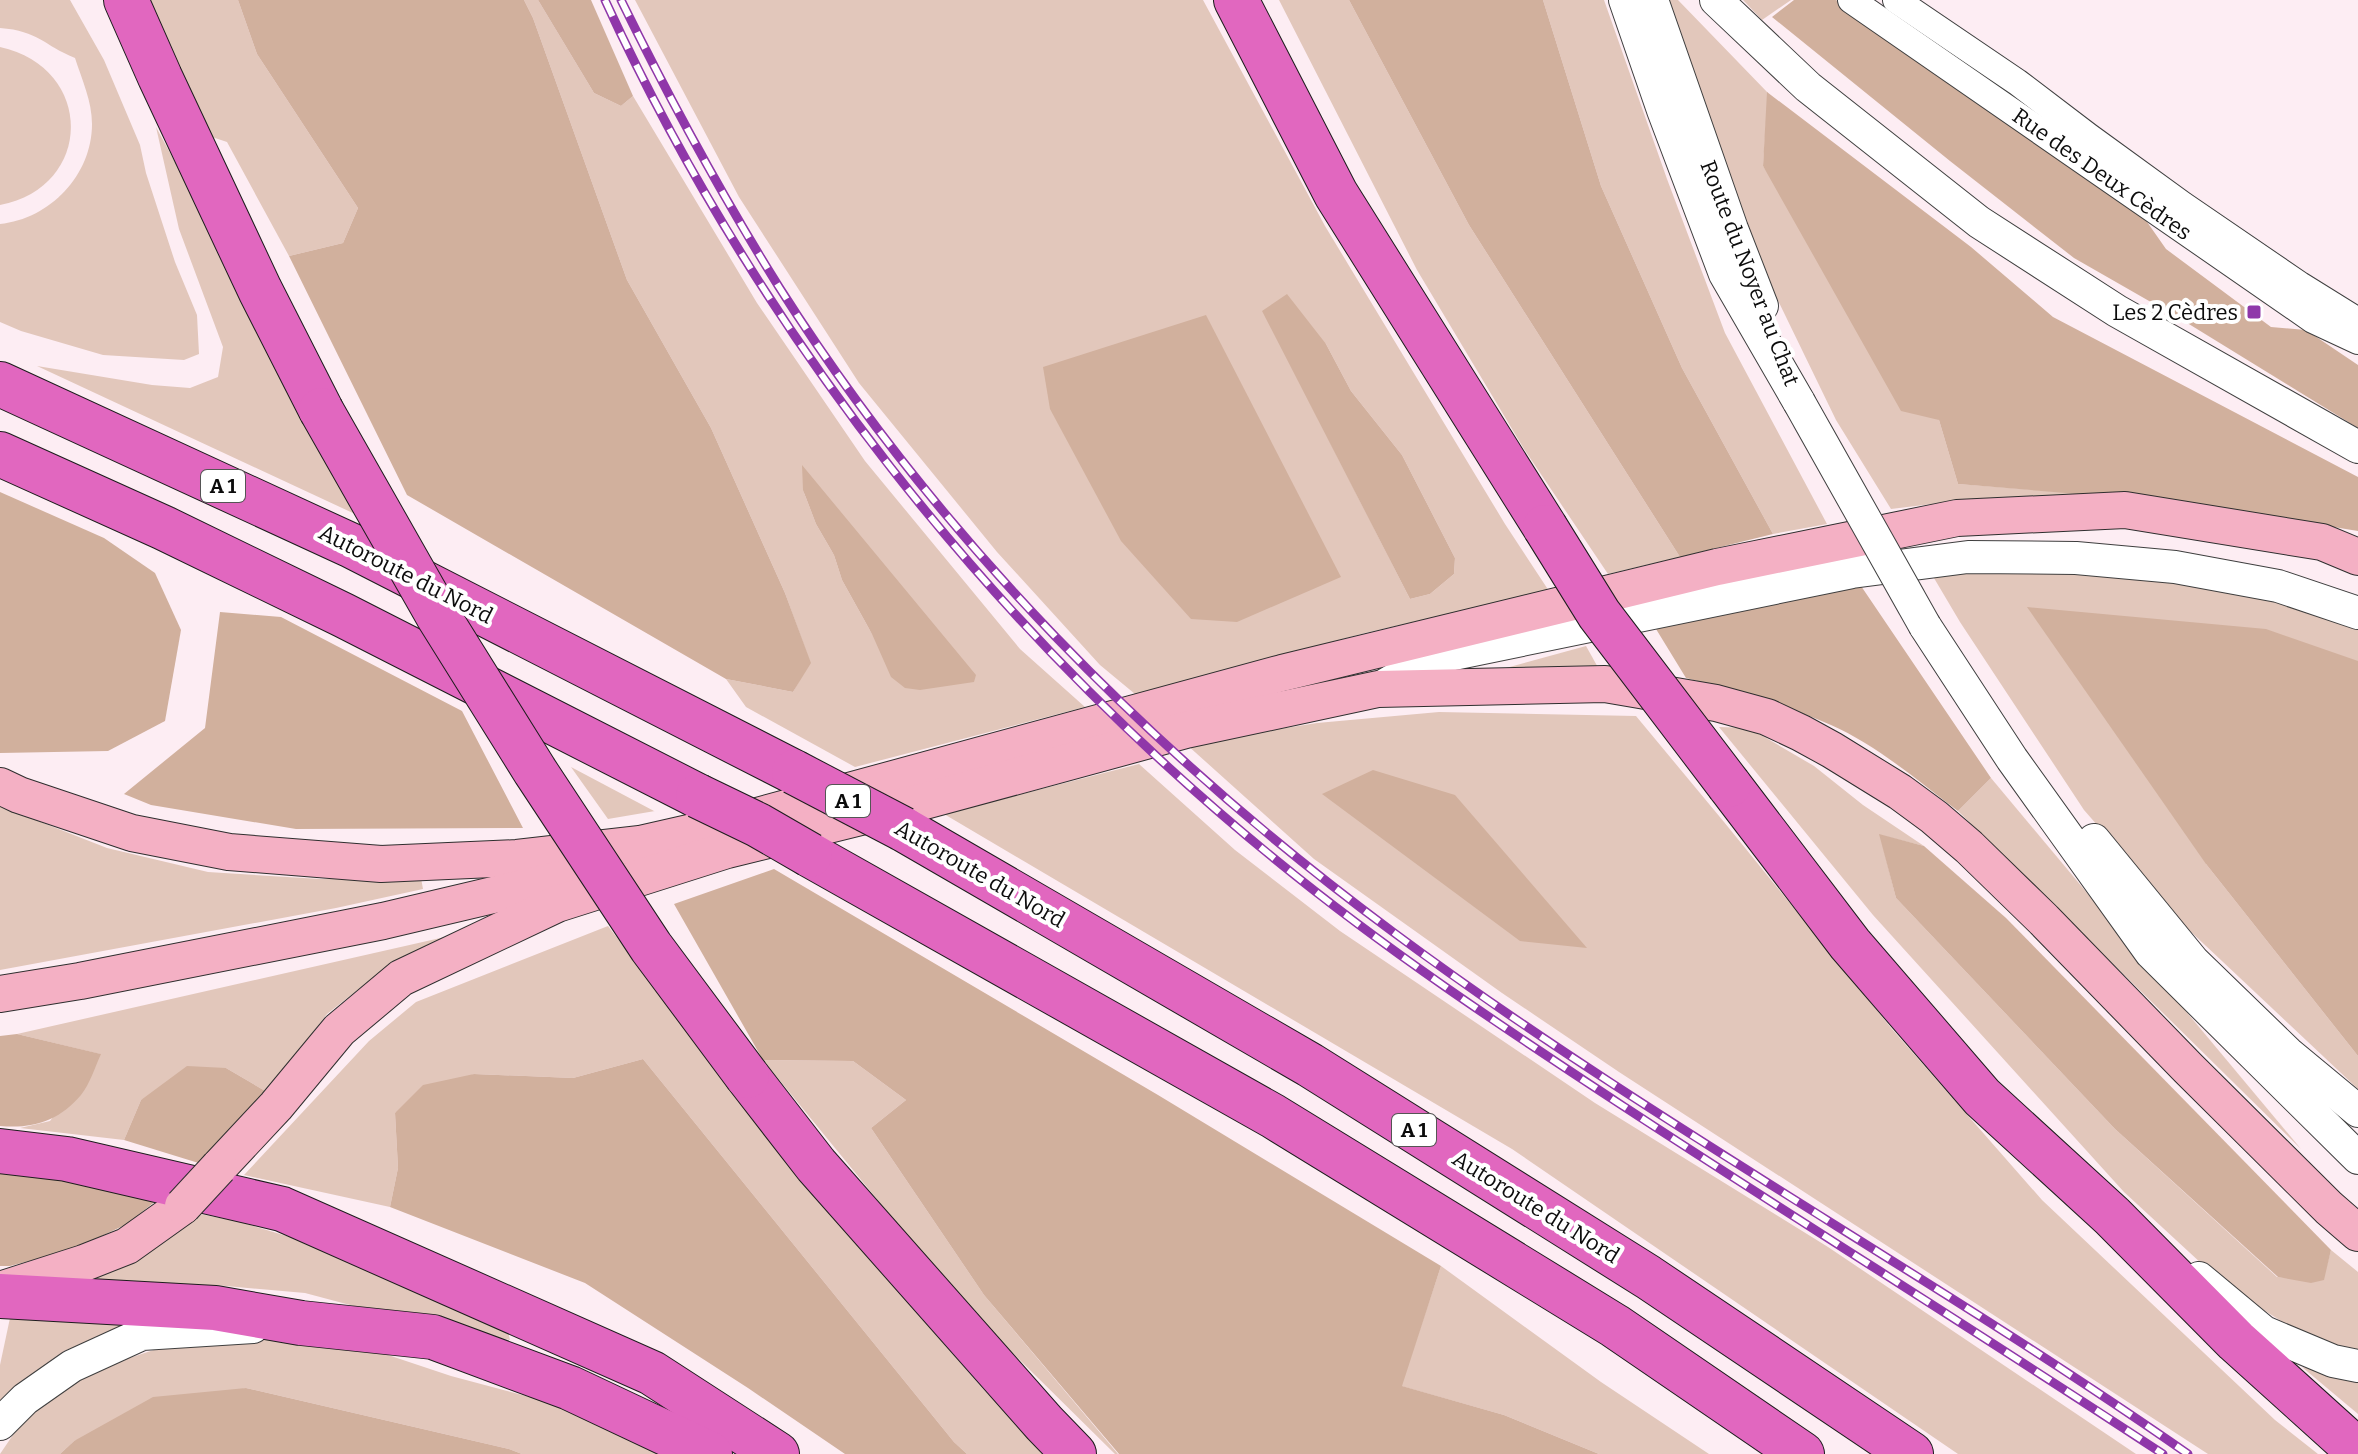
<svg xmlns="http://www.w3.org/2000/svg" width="2358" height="1454" font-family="Bitter,serif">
  <rect width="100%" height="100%" fill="#fdedf3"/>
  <g fill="#e2c7bb" fill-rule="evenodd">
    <path d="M0 0H70L104 60 140 145 146 173 175 262 197 315 199 354 184 360 103 355 21 331 0 322V224C50 219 92 175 92 124 92 101 82 80 75 58 43 45 39 31 0 28Z"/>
    <polygon points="149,0 238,0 257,54 358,208 343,243 289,256 227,142 209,136"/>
    <path d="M524 0H538L594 93 621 106 633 96 757 303 865 461 1020 649 1085 707 855 767 746 707 726 679 793 692 810 662 785 593 711 428 627 280 533 18ZM803 490 872 634 842 580 834 555 816 524Z"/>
    <path d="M635 0H1203L1325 226 1505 524 1549 591 1365 633 1135 694 1100 665 997 552 859 383 739 197ZM1263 311 1326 344 1351 391 1402 455 1455 558 1454 574 1430 594 1410 599Z"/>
    <polygon points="1279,0 1349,0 1469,225 1680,557 1608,574 1524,449 1417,270"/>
    <polygon points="1543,0 1604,0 1667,179 1725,333 1827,524 1773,534 1682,368 1601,186"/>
    <polygon points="1666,0 1678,0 1768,93 1763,166 1939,420 1958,484 2115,496 1973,499 1891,509 1836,420 1752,247"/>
    <polygon points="1743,0 1791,0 1762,20"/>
    <path d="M0 47C95 68 94 187 0 205Z"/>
    <polygon points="156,127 189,188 355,514 37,366 152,385 190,388 218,377 223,347 179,229"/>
    <polygon points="2006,568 2200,581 2358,622 2358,661 2206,864 2358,1056 2358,1089 2189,930 2084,810 1960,622 1931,573"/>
    <polygon points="1586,646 1600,671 1506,668"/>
    <polygon points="1439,712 1636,716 1724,822 1892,1029 2042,1200 2275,1420 2318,1454 2208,1454 1619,1072 1502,993 1314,859 1186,744 1317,723"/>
    <polygon points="1719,727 1749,728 1814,766 1863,805 1924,846 1880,835 1896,898 2115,1129 2277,1277 2323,1280 2331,1250 2358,1272 2358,1353 2336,1348 2286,1324 2228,1288 2124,1192 1873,915"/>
    <polygon points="1139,764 1235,850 1340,931 1595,1103 1828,1247 2136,1454 1958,1454 1512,1149 944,814"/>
    <polygon points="571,767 654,811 655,811 608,819"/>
    <polygon points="1991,778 2301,1149 1958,811"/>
    <polygon points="0,806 107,848 208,872 320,879 421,878 423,889 336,908 0,970"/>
    <polygon points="608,926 820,1202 985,1391 1047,1454 967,1454 954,1442 643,1059 573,1078 474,1074 395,1113 398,1168 390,1207 244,1175 369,1041 416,1002"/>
    <polygon points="458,934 379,973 327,1014 267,1092 226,1068 141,1100 124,1140 20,1128 50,1121 100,1054 17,1034"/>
    <polygon points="763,1060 853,1061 906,1100 871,1128 984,1295 1118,1454 1115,1454 961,1302"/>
    <polygon points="200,1214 240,1222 320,1246 507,1328 510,1340 399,1318 305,1293 215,1285 72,1287"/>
    <polygon points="1441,1266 1601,1382 1709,1454 1599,1454 1504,1415 1401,1386"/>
    <polygon points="10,1318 182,1319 116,1331 64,1351 0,1401 0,1365"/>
    <polygon points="286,1336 367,1348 451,1376 545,1401 676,1454 522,1454 509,1449 246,1388 74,1441 60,1454 0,1454 32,1407 99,1368 169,1345"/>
    <polygon points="2302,1367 2358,1380 2358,1414"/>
  </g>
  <g fill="#d1b09d">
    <polygon points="238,0 524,0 533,18 627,280 711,428 785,593 811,663 793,692 726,679 407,495 289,256 343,243 358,208 257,54"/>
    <polygon points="538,0 591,0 633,96 621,106 594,93"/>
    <polygon points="1349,0 1543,0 1601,186 1682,368 1773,534 1680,557 1469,225"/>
    <polygon points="1794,0 1836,0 2138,209 2166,249 2271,327 2306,330 2358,365 2358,428 2184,321 2074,258 1950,161 1772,17"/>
    <polygon points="1767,92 1971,247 2053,317 2358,477 2358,531 2186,503 1958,484 1939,420 1901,411 1763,166"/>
    <polygon points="1287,294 1326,344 1351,391 1402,455 1455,558 1454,574 1430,594 1410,599 1262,311"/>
    <polygon points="1206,315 1341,577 1237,622 1191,619 1121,541 1050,409 1043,367"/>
    <polygon points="802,465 976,675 974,682 920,690 905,688 891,677 872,634 842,580 834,555 816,524 803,490"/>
    <polygon points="0,492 104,538 155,573 181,630 165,721 108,751 0,753"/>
    <path d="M1859 583 1991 778 1958 811C1918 781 1878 746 1831 725 1785 704 1735 691 1686 678L1656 629Z"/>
    <polygon points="2027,607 2266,629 2358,661 2358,1056 2206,864"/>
    <polygon points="220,612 281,617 462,711 523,828 296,829 151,805 124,794 205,728"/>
    <polygon points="1373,770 1455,795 1587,948 1520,941 1322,794"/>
    <polygon points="1879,834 1924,846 2006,918 2331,1250 2324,1280 2311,1283 2278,1277 2115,1129 1896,898"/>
    <polygon points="774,869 1158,1095 1441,1266 1402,1386 1504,1415 1599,1454 1119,1454 984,1295 871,1128 906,1100 853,1061 763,1060 674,904"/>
    <path d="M17 1034 101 1054C95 1067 90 1084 81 1095 59 1121 33 1129 0 1126V1036Z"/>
    <polygon points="643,1059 954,1442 967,1454 845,1454 748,1388 585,1283 390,1207 398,1168 395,1113 423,1085 474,1074 573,1078"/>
    <polygon points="187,1066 226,1068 267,1092 205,1165 124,1140 141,1100"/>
    <polygon points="0,1170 107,1187 157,1200 127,1224 72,1250 10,1266 0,1266"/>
    <polygon points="246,1388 509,1449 522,1454 60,1454 74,1441 153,1397"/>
  </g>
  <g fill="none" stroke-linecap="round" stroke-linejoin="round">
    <g stroke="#3f3f3f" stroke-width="28">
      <g id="minor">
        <polyline points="1851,0 2313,320 2358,341"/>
        <polyline points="1896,0 2017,82 2088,136 2183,205 2300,285 2358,321"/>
      </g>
    </g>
    <g stroke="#3f3f3f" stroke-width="34">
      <g id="tertiary">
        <polyline points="1625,0 1663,110 1725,274 1799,402"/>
        <polyline points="1652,0 1732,229 1762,306"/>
        <polyline points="1716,0 1808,87 1979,222 2117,311 2358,447"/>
        <polyline points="1925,626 2012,759 2151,953 2358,1158"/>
        <polyline points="1378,689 1429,659 1852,572 1968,557 2076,558 2175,567 2278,586 2358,613"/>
        <polyline points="2094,840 2193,961 2288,1053 2358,1111"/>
        <polyline points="2199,1278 2264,1332 2333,1361 2358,1366"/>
        <polyline points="0,1424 25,1399 72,1366 142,1334 253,1327"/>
      </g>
    </g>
    <g stroke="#2e2e2e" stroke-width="38">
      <g id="secondary">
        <polyline points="0,786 19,795 132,833 229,852 381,864 517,858 640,844 728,824 1282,673 1717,567 1957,518 2125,510 2322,542 2358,557"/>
        <polyline points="0,994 80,981 383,921 573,876 589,868"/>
        <polyline points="219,1167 276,1106 339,1030 401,978 557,904 727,850 925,801 1186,730 1378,689 1605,684 1716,703 1767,717 1801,733 1832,750 1900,792 1934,817 1969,847 2044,920 2188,1068 2329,1208 2358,1233"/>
        <polyline points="0,1290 84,1263 127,1246 183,1206"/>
      </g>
    </g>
    <g stroke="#1d1d1d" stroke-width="46">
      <g id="motorway">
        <polyline points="126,0 160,77 260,290 321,410"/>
        <polyline points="1236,0 1336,194 1545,527"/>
        <polyline points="0,384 350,545 794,772"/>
        <polyline points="0,454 164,528 343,615 698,796"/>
        <polyline points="1729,785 1850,944 1982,1097 2112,1216 2236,1341 2358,1451"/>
        <polyline points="903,829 1310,1065 1648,1277 1911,1454"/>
        <polyline points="810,855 1273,1116 1615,1326 1802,1454"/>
        <polyline points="747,1076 816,1165 1044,1423 1074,1454"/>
        <polyline points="0,1151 67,1159 282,1209 652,1373 777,1454"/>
        <polyline points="0,1296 215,1308 301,1323 433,1337 570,1388 710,1454"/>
      </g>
    </g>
    <use href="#minor" stroke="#fff" stroke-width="26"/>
    <use href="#tertiary" stroke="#fff" stroke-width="32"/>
    <use href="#secondary" stroke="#f4b0c4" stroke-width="36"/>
    <use href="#motorway" stroke="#e167bf" stroke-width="44"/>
    <g stroke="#8f37a9" stroke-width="9">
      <g id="rail">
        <path d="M605 0C758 333 992 629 1276 860 1386 950 1504 1028 1623 1106 1802 1223 1984 1336 2163 1454"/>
        <path d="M621 0C669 98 721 194 779 287 939 539 1154 755 1393 932 1648 1121 1928 1273 2188 1454"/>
      </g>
    </g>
    <use href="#rail" stroke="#fff" stroke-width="6" stroke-dasharray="18" stroke-linecap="butt"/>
    <g stroke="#3f3f3f" stroke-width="34" stroke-linecap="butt">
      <polyline id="tertiary-bridge" points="1799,402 1925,626"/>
    </g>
    <g stroke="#2e2e2e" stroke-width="38" stroke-linecap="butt">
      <polyline id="secondary-bridge" points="183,1206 219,1167"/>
    </g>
    <g stroke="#1d1d1d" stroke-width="46" stroke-linecap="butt">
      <g id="motorway-bridge">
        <polyline points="321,410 437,614 535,771 651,947 747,1076"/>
        <polyline points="1545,527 1599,614 1729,785"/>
        <polyline points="794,772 903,829"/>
        <polyline points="698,796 758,825 810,855"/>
      </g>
    </g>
    <use href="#tertiary-bridge" stroke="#fff" stroke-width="32"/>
    <use href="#secondary-bridge" stroke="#f4b0c4" stroke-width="36"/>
    <use href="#motorway-bridge" stroke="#e167bf" stroke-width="44"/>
  </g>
  <rect fill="#8f37a9" stroke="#fff" stroke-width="3" x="2246" y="304" width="16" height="16" rx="4"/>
  <g text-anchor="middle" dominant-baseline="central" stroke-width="8" stroke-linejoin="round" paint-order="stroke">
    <g fill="#fff" stroke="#555" stroke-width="2">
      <rect x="201" y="470" width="44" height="32" rx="6"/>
      <rect x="826" y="785" width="44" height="32" rx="6"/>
      <rect x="1392" y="1114" width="44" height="32" rx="6"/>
    </g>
    <g font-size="20" font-weight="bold" fill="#0c0c0c">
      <text x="223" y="486">A 1</text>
      <text x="848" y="801">A 1</text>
      <text x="1414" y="1130">A 1</text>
    </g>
    <g font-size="22" fill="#0c0c0c" stroke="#fff">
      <text transform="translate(2102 174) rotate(35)">Rue des Deux Cèdres</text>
      <text transform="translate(1750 273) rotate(69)">Route du Noyer au Chat</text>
      <text transform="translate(406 574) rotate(27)">Autoroute du Nord</text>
      <text transform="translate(980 874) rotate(30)">Autoroute du Nord</text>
      <text transform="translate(1536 1207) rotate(32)">Autoroute du Nord</text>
    </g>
    <g font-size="22" fill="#0c0c0c" stroke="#fff" text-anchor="end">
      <text x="2238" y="312">Les 2 Cèdres</text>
    </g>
  </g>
</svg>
